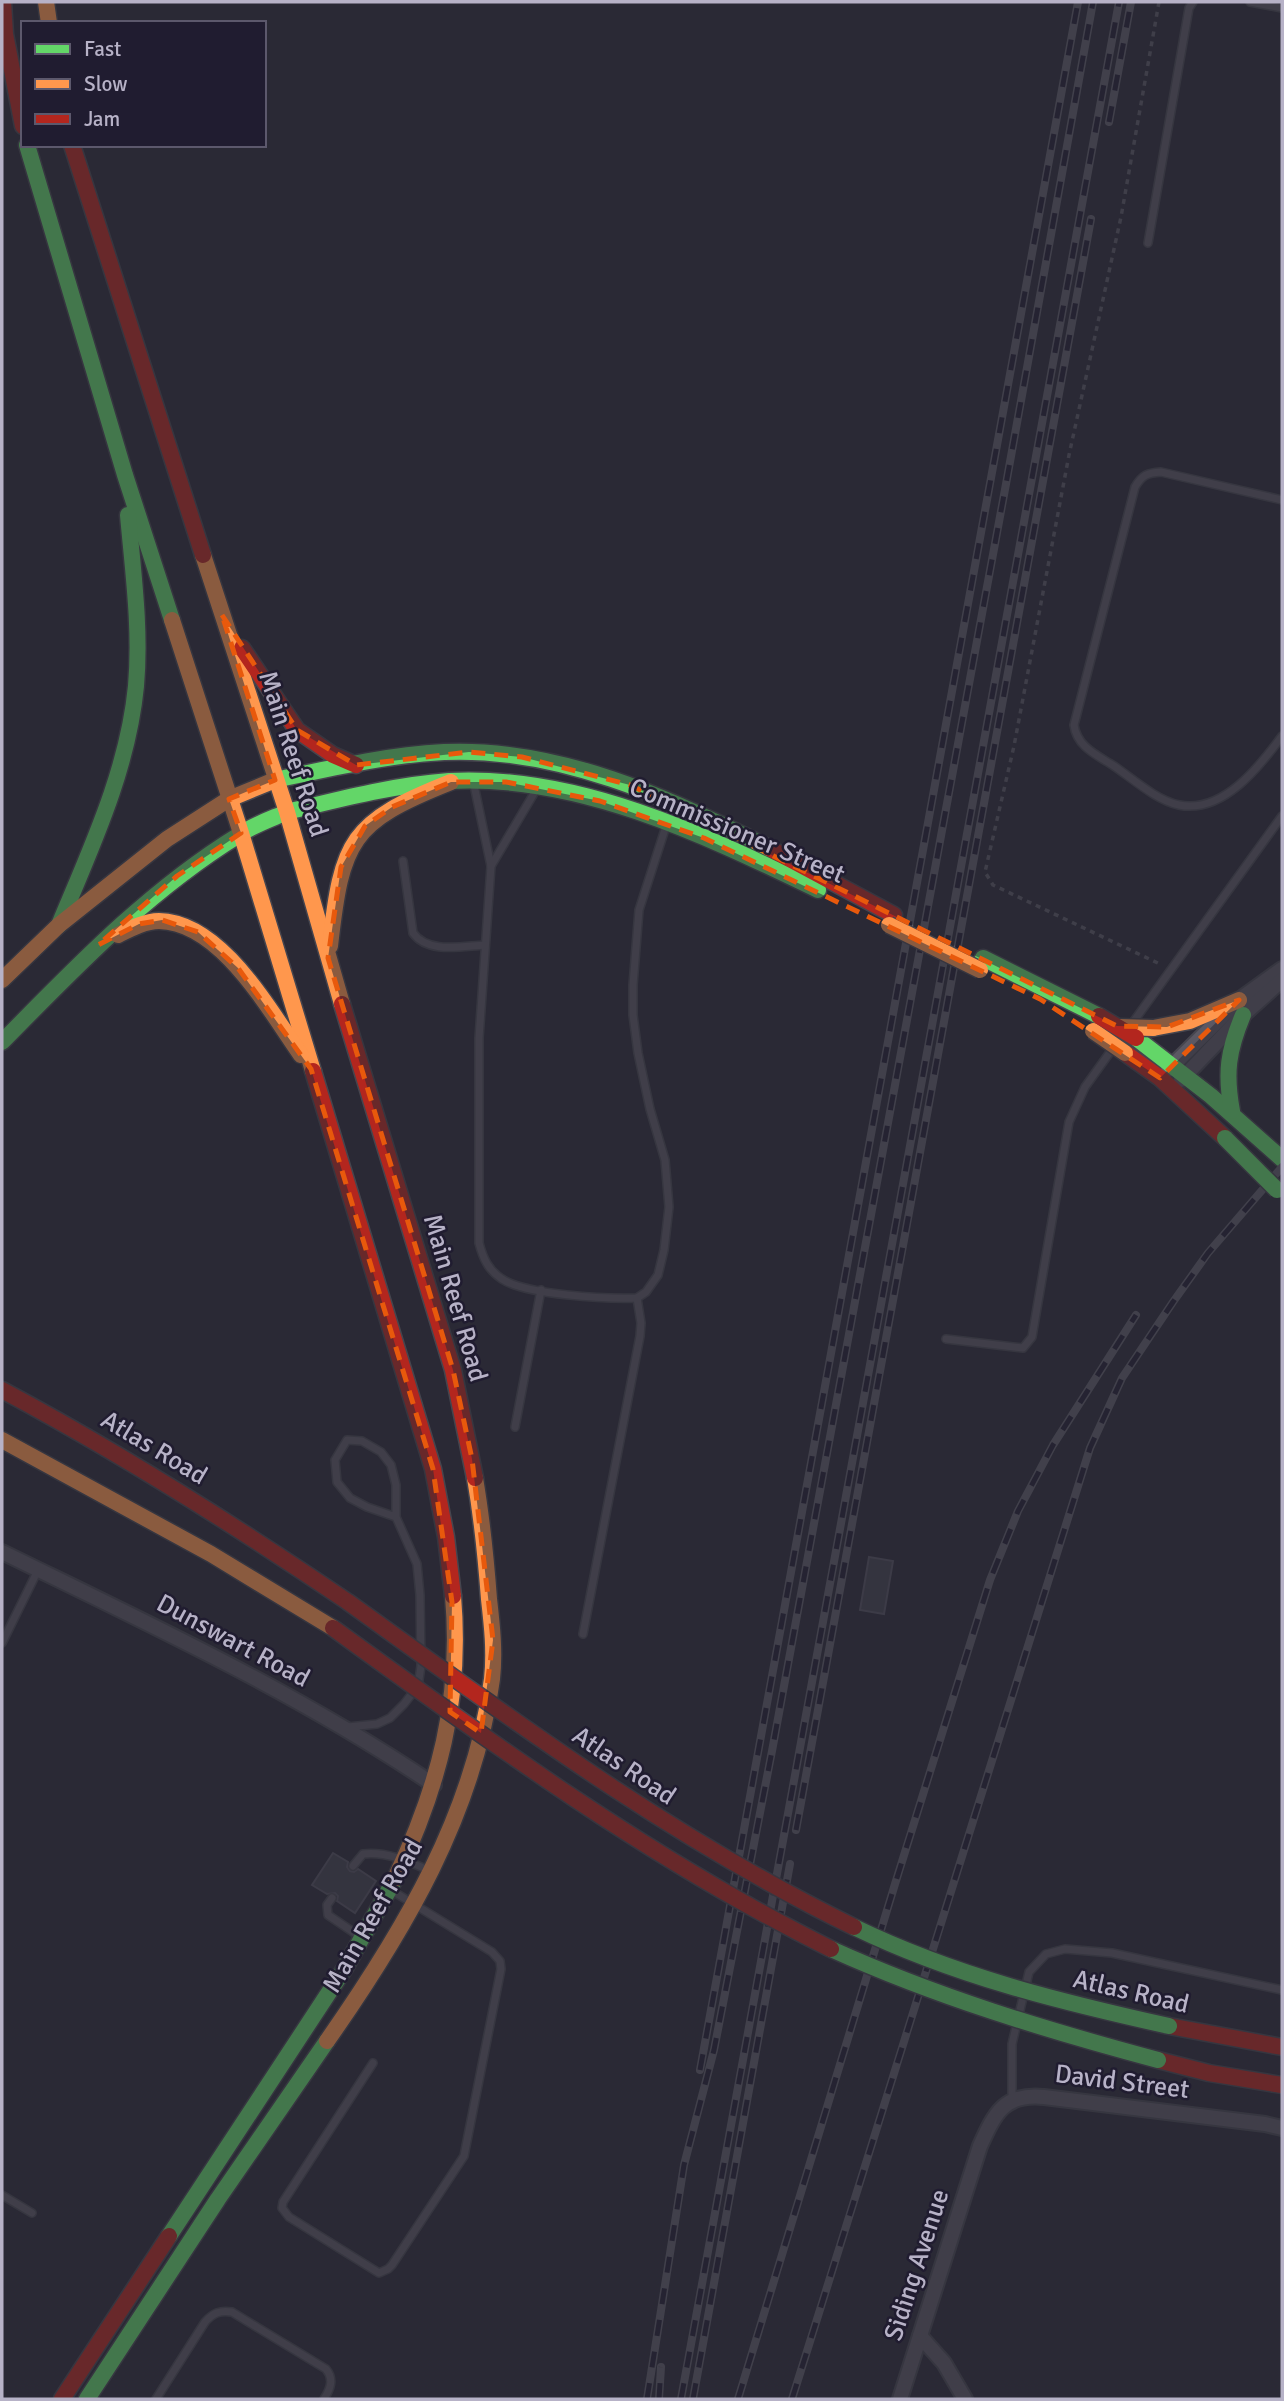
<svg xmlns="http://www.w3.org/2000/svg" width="1284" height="2401" font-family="Signika,sans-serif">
  <rect width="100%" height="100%" fill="#2a2935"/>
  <g fill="#42404c" stroke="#53505d" stroke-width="2">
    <polygon points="869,1557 893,1561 884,1614 860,1610"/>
    <polygon points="333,1853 348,1862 347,1867 350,1871 354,1872 358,1869 376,1881 355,1913 337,1901 338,1896 335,1893 327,1894 312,1885"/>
  </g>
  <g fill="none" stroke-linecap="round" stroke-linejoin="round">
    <g stroke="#46454e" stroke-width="10">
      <g id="lane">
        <polyline points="1250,2 1282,8"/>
        <polyline points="1148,243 1189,8 1193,2"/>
        <path d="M1282 500 1161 472C1147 473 1142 475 1135 487L1074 725C1077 747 1097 755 1114 766 1133 779 1156 800 1179 805 1223 814 1260 766 1282 736"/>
        <path d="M474 785 491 866 479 1038V1243C483 1258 488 1270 502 1279 526 1295 606 1299 637 1298L646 1292 658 1275 664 1250 669 1207 665 1160 650 1109 638 1053 633 1015V985L639 910 667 823"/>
        <path d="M403 861 413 933C428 954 462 946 485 945"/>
        <polyline points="491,866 536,790"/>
        <polyline points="1131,1025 1282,816"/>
        <polyline points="946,1339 1023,1348 1032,1337 1069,1122 1085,1087 1113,1048"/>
        <polyline points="515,1427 541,1290"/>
        <polyline points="583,1634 640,1336 641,1323 637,1298"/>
        <polyline points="2,1643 38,1570"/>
        <polyline points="348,1727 377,1724 390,1718 404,1704 418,1686 421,1666 420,1595 417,1564 396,1517 396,1485 391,1465 381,1452 362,1441 347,1440 335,1460 337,1482 350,1498 367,1507 396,1517"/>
        <path d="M353 1866 363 1854C385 1851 408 1861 428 1870"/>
        <polyline points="332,1898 327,1905 328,1915 359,1936"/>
        <polyline points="373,2063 283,2202 282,2208 289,2217 379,2273 388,2269 392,2265 464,2156 501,1969 500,1961 492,1952 394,1892"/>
        <polyline points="1012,2099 1012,2044 1029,1972 1046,1954 1065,1949 1112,1953 1282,1990"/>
        <polyline points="2,2195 32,2213"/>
        <path d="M156 2399 205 2322C213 2313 220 2310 232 2312L326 2369C334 2379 331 2388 324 2399"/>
      </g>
    </g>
    <g stroke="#46454e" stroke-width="18">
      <g id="street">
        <polyline points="1168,1070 1239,1000 1282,969"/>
        <polyline points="1181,1080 1243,1015 1282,980"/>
        <path d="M2 1552C149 1624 298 1693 434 1785"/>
        <polyline points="920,2336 944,2363 965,2399"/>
        <path d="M900 2399 980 2146C995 2113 1004 2093 1044 2097L1265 2124 1282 2128"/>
      </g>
    </g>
    <g stroke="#46454e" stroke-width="19">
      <g id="fast">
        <polyline points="27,145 125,475 172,620"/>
        <path d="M275 780C331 768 387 755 444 752 558 747 669 797 769 848"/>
        <path d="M287 812C340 799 394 785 449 781 579 774 704 835 818 890"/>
        <path d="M59 925C91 848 128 770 136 686 141 629 133 572 128 515"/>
        <polyline points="983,958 1099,1016"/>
        <polyline points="1136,1038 1211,1096 1282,1159"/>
        <path d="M2 1042C76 967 148 891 239 835 253 825 271 819 287 812"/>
        <path d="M1232 1111C1225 1073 1228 1051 1243 1015"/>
        <polyline points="169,2236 345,1968 395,1879"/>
        <polyline points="87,2399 218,2199 327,2041"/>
      </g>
    </g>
    <g stroke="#46454e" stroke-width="19">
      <g id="slow">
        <polyline points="46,2 49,23"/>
        <polyline points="203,555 287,812 342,1004"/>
        <polyline points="172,620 241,833 313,1071"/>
        <path d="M118 935C130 929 145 921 159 921 221 922 269 1010 301 1055"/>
        <path d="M330 946C342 840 350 822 451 782"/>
        <polyline points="2,980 59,925 167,839 229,799 275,780"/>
        <polyline points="1153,1028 1190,1021 1239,1000"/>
        <polyline points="2,1440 211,1554 333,1628"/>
        <path d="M395 1879C439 1786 462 1700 453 1596"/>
        <path d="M327 2041C404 1931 474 1814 492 1679 495 1652 492 1625 489 1599 486 1559 482 1519 475 1478"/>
      </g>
    </g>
    <g stroke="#46454e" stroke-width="19">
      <g id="jam">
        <polyline points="3,2 5,34 23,126"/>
        <polyline points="72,145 203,555"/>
        <polyline points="242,648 297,730 333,755 356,765"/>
        <polyline points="769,848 894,915"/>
        <polyline points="342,1004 453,1370 475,1478"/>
        <polyline points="1125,1053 1160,1078 1225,1138"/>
        <polyline points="313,1071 433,1469 446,1537 453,1596"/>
        <path d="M2 1390C122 1454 236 1526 348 1602"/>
        <polyline points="1169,2026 1282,2047"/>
        <polyline points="1158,2060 1209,2073 1282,2085"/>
        <polyline points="62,2399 169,2236"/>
      </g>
    </g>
    <polyline stroke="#595862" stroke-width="3.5" stroke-dasharray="5 5" stroke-linecap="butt" points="1159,2 1121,217 1069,455 1014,746 985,872 993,885 1162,965"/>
    <use href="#lane" stroke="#5b5863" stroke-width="7"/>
    <use href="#street" stroke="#5b5863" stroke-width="14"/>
    <use href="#fast" stroke="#63d668" stroke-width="16"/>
    <use href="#slow" stroke="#ff974d" stroke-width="16"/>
    <use href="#jam" stroke="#b3261e" stroke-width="16"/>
    <g stroke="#5e5c67" stroke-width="8">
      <g id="rail">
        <polyline points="1109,122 1131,2"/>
        <polyline points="796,1830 1091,219"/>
        <polyline points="700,2070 1078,2"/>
        <polyline points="647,2399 684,2165 714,2050 772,1751 1006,484 1093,2"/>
        <polyline points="659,2399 661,2367"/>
        <polyline points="681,2399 1119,2"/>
        <polyline points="693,2399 790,1864"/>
        <polyline points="738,2399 895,1884 990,1580 1018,1511 1053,1445 1136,1315"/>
        <polyline points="792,2399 1090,1448 1122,1378 1173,1302 1208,1253 1282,1167"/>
      </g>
    </g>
    <use href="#rail" stroke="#201c30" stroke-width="5" stroke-dasharray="16" stroke-linecap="butt"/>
    <g stroke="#46454e" stroke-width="19" stroke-linecap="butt">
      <g id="fast-bridge">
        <polyline points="1225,1138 1277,1190"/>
        <path d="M854 1927C955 1976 1061 2002 1169 2026"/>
        <path d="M831 1949C937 1997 1046 2030 1158 2060"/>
      </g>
    </g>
    <g stroke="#46454e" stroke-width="19" stroke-linecap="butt">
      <g id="slow-bridge">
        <polyline points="889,925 980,970"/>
        <polyline points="1120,1027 1153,1028"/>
        <polyline points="1093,1031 1125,1053"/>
      </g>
    </g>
    <g stroke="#46454e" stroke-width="19" stroke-linecap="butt">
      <g id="jam-bridge">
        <polyline points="1099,1016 1136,1038"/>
        <path d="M348 1602C511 1719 673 1839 854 1927"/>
        <path d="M333 1628C491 1743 655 1862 831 1949"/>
      </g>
    </g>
    <use href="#fast-bridge" stroke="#63d668" stroke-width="16"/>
    <use href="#slow-bridge" stroke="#ff974d" stroke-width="16"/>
    <use href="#jam-bridge" stroke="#b3261e" stroke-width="16"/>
  </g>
  <path d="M0 0H1284V2401H0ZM222 615 297 730 356 765 469 752 522 757 630 785 1117 1026 1167 1027 1239 1000 1160 1078 1040 999 704 838 600 801 506 782H451L392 807 365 826 341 867 328 958 453 1370 472 1459 493 1640 481 1733 450 1712 452 1602 433 1469 311 1069 238 968 198 932 162 920 139 924 98 945 177 876 241 833 229 799 275 780Z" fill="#2a2935" fill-opacity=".55" fill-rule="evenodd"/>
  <path fill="none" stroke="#e8590c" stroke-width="5" stroke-dasharray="14 9" stroke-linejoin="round" d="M222 615 297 730 356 765 469 752 522 757 630 785 1117 1026 1167 1027 1239 1000 1160 1078 1040 999 704 838 600 801 506 782H451L392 807 365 826 341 867 328 958 453 1370 472 1459 493 1640 481 1733 450 1712 452 1602 433 1469 311 1069 238 968 198 932 162 920 139 924 98 945 177 876 241 833 229 799 275 780Z"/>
  <g text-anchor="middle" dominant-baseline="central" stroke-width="5" stroke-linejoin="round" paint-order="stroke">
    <g font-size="26" fill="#b7b2c7" stroke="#201c30">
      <text transform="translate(293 754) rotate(72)">Main Reef Road</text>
      <text transform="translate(737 831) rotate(23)">Commissioner Street</text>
      <text transform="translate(455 1298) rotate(74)">Main Reef Road</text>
      <text transform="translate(154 1448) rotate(31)">Atlas Road</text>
      <text transform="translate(233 1641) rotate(28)">Dunswart Road</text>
      <text transform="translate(624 1766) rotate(34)">Atlas Road</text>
      <text transform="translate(373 1916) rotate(-60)">Main Reef Road</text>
      <text transform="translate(1131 1992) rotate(13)">Atlas Road</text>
      <text transform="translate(1122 2082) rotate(7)">David Street</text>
      <text transform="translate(917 2265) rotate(-72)">Siding Avenue</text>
    </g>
  </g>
  <rect width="1284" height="2401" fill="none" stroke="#b7b2c7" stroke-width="7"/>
  <rect x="21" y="21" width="245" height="126" fill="#201c30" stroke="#5c586c" stroke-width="2"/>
  <rect x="35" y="44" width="35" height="10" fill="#63d668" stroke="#5c586c" stroke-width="2"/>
  <text x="84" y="56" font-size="21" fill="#b7b2c7">Fast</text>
  <rect x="35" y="79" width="35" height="10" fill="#ff974d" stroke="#5c586c" stroke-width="2"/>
  <text x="84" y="91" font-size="21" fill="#b7b2c7">Slow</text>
  <rect x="35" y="114" width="35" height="10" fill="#b3261e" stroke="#5c586c" stroke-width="2"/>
  <text x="84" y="126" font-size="21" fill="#b7b2c7">Jam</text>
</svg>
